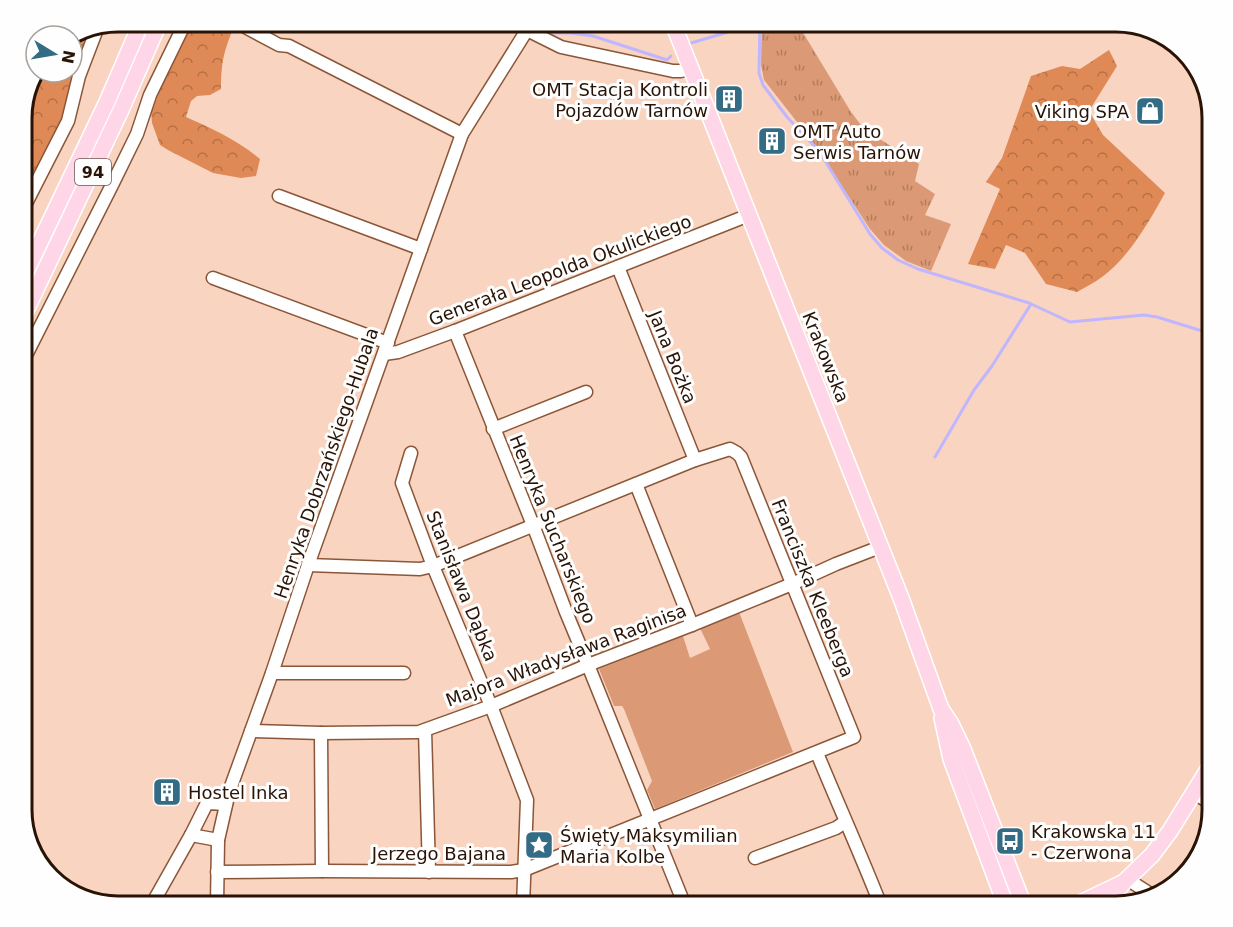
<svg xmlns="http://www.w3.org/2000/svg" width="1233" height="927" font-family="'DejaVu Sans',sans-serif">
  <defs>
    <pattern id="grass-tufts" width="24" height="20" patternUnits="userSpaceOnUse" patternTransform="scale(1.5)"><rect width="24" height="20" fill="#db9a75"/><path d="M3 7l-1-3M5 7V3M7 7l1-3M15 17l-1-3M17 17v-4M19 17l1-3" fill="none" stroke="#b27c5e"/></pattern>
    <pattern id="forest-crowns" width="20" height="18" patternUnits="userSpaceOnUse" patternTransform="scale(1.5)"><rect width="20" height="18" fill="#df8a56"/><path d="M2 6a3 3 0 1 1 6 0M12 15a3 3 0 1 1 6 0" fill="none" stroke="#b57045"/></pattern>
  </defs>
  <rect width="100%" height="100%" fill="#f9d4c0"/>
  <polygon fill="url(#grass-tufts)" points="762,21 796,21 851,112 864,129 919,164 915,181 935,194 925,215 951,224 931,271 906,261 884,245 870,229 815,145 764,80 761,65"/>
  <g fill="url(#forest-crowns)">
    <path d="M194 21H219L233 26C232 33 229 38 227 45 222 59 221 73 221 89L210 95 197 96 191 101 186 117C211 128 239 141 260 159L256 176 241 178 213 173 168 150 160 145 152 123 151 112 172 62 183 41 188 25Z"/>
    <polygon points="97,29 75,94 21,206 21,111 41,72 72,72 72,38"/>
    <path d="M1109 50 1117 66 1089 111 1103 135 1165 193C1149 222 1129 257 1102 277 1094 283 1085 287 1077 292L1046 284 1025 253 1006 245 995 269 968 264 1000 189 986 182 1002 158 1031 76 1062 66 1080 69Z"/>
  </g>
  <polygon fill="#db9a75" points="739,612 793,752 655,809 647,790 652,781 624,709 622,706 614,706 599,669 683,636 690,658 710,649 700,628"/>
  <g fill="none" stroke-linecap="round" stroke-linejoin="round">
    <g stroke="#c0b6fd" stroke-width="3">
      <polyline points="529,21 548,33 571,33 593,36 667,60 671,56"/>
      <polyline points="760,21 759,73 763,85 787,117 819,151 870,234 882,248 898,260 918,269 1029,303 1070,322 1144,315 1157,317 1212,334"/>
      <polyline points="691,43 759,23"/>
      <polyline points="935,457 974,390 992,366 1031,304"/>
    </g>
    <g stroke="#8b5637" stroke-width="15">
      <g id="minor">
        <polyline points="518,21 527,30 561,47 673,71 681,71 690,68"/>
        <polyline points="236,22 279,45 289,46 462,134"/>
        <polyline points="279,196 421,249"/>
        <polyline points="21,213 68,121 79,76 97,29"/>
        <polyline points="618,267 695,460"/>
        <polyline points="213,278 388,343"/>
        <polyline points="455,331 533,525 566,612 588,665 685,906"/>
        <polyline points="384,354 398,352 455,331 749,215"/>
        <polyline points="21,365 112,185 137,134 150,95 186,21"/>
        <polyline points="493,429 586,392"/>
        <polyline points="411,453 402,483 433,566 491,706 527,800 523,906"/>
        <polyline points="636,484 692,625"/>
        <polyline points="272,673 404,673"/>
        <polyline points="425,730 429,872"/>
        <polyline points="251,731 321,733 419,732 491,706 588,665 692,625 792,584 836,564 880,547"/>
        <polyline points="321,733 322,871"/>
        <path d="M817 753C838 804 861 855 881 906"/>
        <polyline points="1194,793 1212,804"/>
        <polyline points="191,835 218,840"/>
        <polyline points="755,858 836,828 845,822"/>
        <polyline points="217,872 322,871 511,872 524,870 854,737 741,457 737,453 730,449 695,460 433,566 420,569 308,565"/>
        <polyline points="1127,879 1155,897"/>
        <polyline points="151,906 191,835 207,803 226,804"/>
        <polyline points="217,906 218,840 229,792 272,673 308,565 462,134 527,30"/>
      </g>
    </g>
    <g stroke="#fff" stroke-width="18">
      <g id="major">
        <polyline points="672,21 901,598 941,709 951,724 963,749 1024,906"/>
        <polyline points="21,282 106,104 142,21"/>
        <polyline points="21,321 121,110 160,21"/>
        <polyline points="942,718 951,759 1006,906"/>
        <polyline points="1074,906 1122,883"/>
        <polyline points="1103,906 1107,903 1124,882 1152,855 1170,831 1212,763"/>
      </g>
    </g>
    <use href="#minor" stroke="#fff" stroke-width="12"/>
    <use href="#major" stroke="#fed6e8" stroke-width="15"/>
  </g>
  <defs>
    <g id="building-square" transform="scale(1.5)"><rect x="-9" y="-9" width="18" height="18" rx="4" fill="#346c86" stroke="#fdfefd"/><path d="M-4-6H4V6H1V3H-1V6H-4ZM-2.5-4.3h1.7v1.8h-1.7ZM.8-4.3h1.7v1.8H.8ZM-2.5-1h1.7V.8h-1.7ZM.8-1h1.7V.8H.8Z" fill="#fff"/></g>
    <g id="shop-square" transform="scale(1.5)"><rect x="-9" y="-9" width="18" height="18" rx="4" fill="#346c86" stroke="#fdfefd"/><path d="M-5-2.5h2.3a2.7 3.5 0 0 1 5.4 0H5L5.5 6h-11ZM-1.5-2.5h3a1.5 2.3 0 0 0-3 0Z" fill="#fff"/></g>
    <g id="bus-square" transform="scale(1.5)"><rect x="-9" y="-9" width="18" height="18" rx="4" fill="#346c86" stroke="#fdfefd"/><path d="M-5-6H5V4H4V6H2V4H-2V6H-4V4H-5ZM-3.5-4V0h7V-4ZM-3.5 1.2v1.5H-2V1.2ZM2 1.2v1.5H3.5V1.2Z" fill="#fff"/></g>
    <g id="sight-square" transform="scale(1.5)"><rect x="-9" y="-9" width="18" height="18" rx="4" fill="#346c86" stroke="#fdfefd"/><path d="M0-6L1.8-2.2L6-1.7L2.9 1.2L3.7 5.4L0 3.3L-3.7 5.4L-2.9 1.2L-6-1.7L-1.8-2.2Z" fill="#fff"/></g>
  </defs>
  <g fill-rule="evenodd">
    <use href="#building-square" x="729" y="99"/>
    <use href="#shop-square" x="1150" y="111"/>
    <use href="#building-square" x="772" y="141"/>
    <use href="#building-square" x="167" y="792"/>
    <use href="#bus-square" x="1010" y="841"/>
    <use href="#sight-square" x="539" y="845"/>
  </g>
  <g text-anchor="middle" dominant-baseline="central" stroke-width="6" stroke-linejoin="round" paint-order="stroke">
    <rect fill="#fdfefd" stroke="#685a50" stroke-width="1.5" x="75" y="159" width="36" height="26" rx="4.5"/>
    <g font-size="16" font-weight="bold" fill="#281306">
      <text x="93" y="172">94</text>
    </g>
    <g font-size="18" fill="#281306" stroke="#fdfefd" text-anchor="start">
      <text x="708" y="89" text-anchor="end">OMT Stacja Kontroli<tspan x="708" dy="21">Pojazdów Tarnów</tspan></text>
      <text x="1129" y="111" text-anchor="end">Viking SPA</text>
      <text x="793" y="131">OMT Auto<tspan x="793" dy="21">Serwis Tarnów</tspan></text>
      <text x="188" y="792">Hostel Inka</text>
      <text x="1031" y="831">Krakowska 11<tspan x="1031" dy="21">- Czerwona</tspan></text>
      <text x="560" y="835">Święty Maksymilian<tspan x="560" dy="21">Maria Kolbe</tspan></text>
    </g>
    <g font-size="18" fill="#281306" stroke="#fdfefd">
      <text transform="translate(560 270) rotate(-21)">Generała Leopolda Okulickiego</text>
      <text transform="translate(673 357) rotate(68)">Jana Bożka</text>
      <text transform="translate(826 357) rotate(68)">Krakowska</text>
      <text transform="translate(326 463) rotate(-71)">Henryka Dobrzańskiego-Hubala</text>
      <text transform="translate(553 529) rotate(68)">Henryka Sucharskiego</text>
      <text transform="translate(462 586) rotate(68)">Stanisława Dąbka</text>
      <text transform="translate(813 588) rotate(68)">Franciszka Kleeberga</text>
      <text transform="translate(566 655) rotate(-21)">Majora Władysława Raginisa</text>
      <text x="439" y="853">Jerzego Bajana</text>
    </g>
  </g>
  <path d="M0 0H1233V927H0ZM118 32H1116A86 86 0 0 1 1202 118V810A86 86 0 0 1 1116 896H118A86 86 0 0 1 32 810V118A86 86 0 0 1 118 32Z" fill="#fdfefd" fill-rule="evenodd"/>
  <path fill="none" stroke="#281306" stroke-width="3" d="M118 32H1116A86 86 0 0 1 1202 118V810A86 86 0 0 1 1116 896H118A86 86 0 0 1 32 810V118A86 86 0 0 1 118 32Z"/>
  <g transform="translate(54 54) rotate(101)"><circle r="28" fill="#fdfefd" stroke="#a8a09a" stroke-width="1.5"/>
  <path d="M0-4.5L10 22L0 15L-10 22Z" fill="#346c86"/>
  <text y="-9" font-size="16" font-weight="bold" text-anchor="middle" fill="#281306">N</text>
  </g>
</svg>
